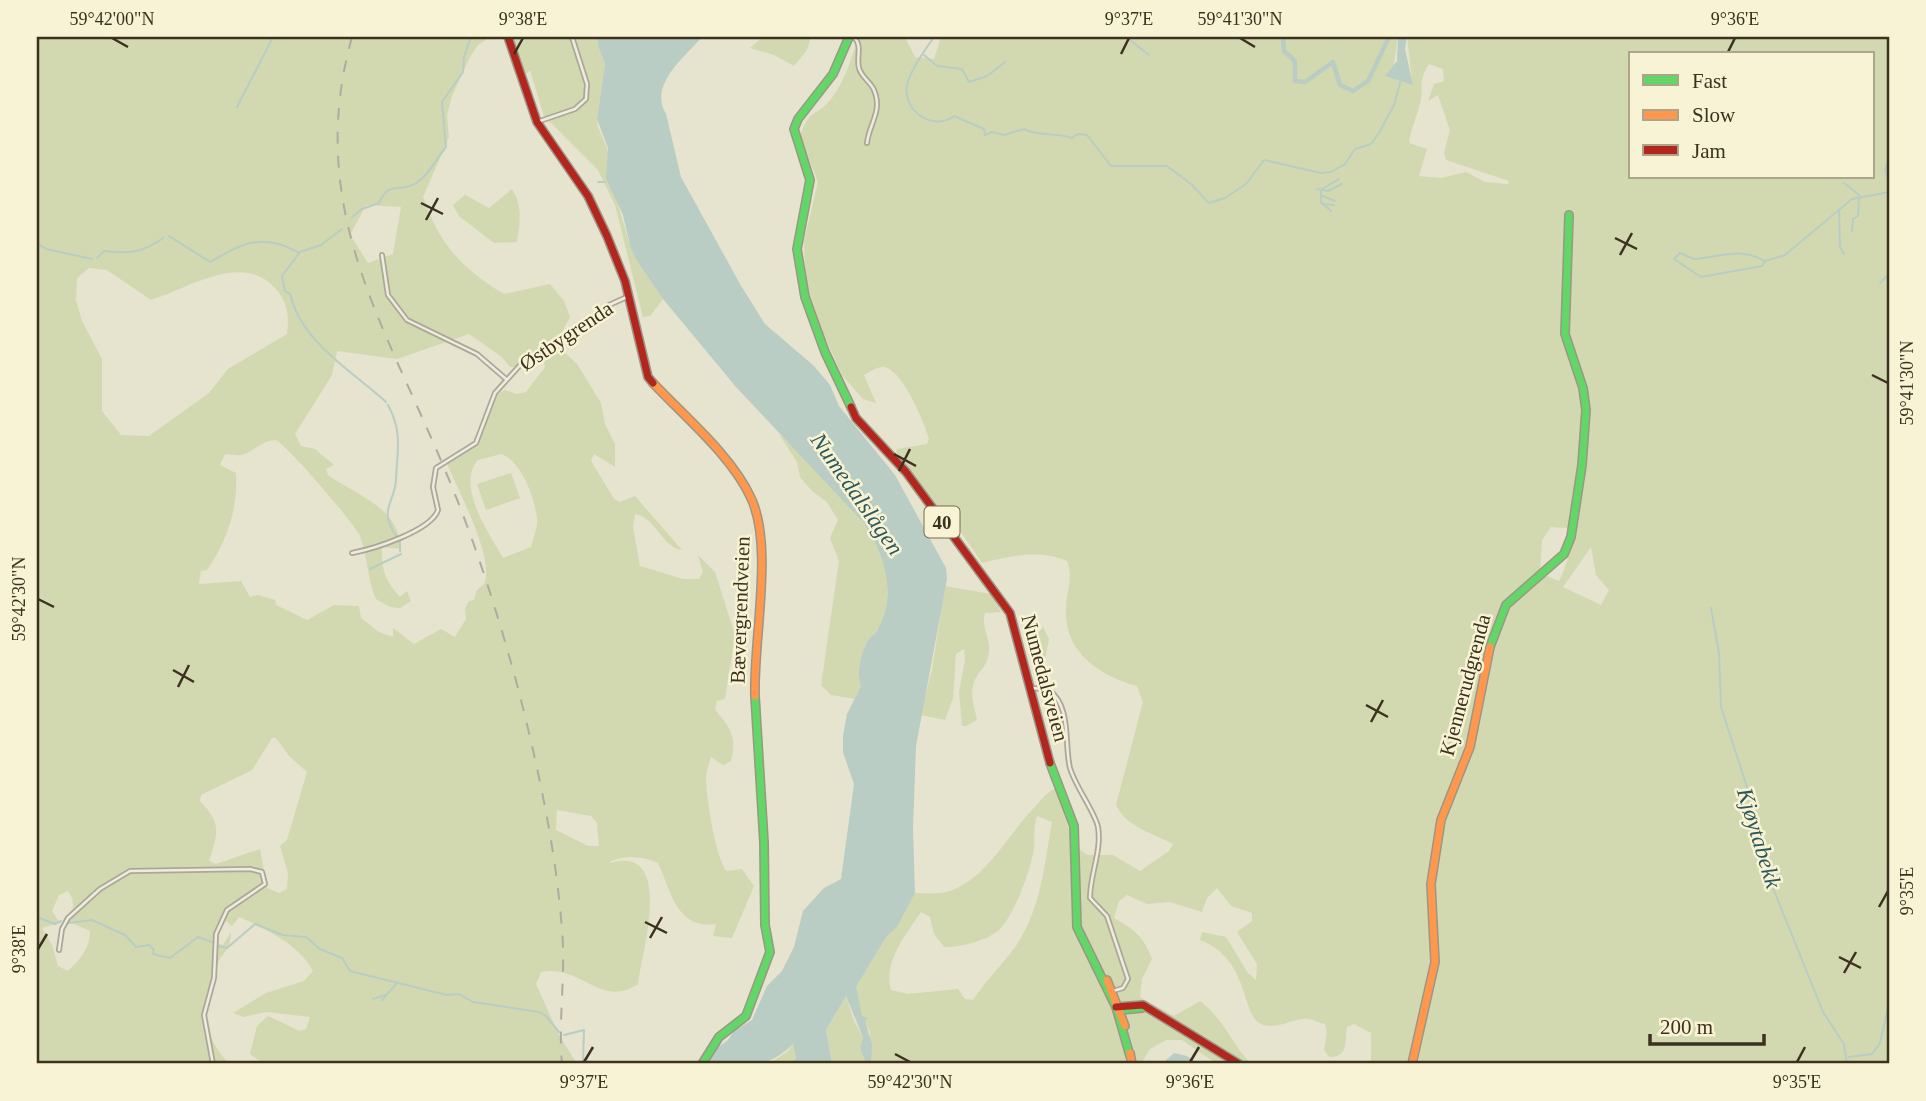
<svg xmlns="http://www.w3.org/2000/svg" width="1926" height="1101" font-family="'Times New Roman',serif">
  <rect width="100%" height="100%" fill="#e6e3ce"/>
  <g fill="#d2d9b0" fill-rule="evenodd">
    <path d="M37 37H490L478 45 470 57 452 96 447 115 449 137 423 197C440 245 461 268 504 294L550 284 564 301 570 317 559 337 561 349 577 364 601 403 605 424 615 444V467L594 454 591 461 614 499 620 502 635 496 682 550C661 547 656 517 635 514L633 527 640 566 683 579H699L703 572 698 555 715 572 735 635 725 699 717 701 715 710C731 728 737 737 731 761L723 765 711 757C709 764 706 772 706 779 706 796 716 861 727 871L742 869 754 886 732 938 713 936 716 924C676 930 671 890 658 863 641 856 628 855 611 861L610 863C676 844 641 955 638 984 600 1009 582 964 541 972L536 984 559 1035 577 1064H264L250 1054 257 1026 268 1016 300 1031 306 1029 310 1017 266 1012 244 1017 233 1013 266 993 304 981 313 971C301 946 263 927 239 917L232 926 226 921 217 931 214 942 223 945 231 932C230 953 224 949 217 965 204 1001 200 1037 230 1064H37ZM366 205 401 207 393 254 368 263 350 235ZM89 268 107 270 151 300C189 288 243 251 276 289 288 303 289 316 287 334L228 369 209 393 149 436 121 435 102 411V359L82 321 76 300 77 278ZM469 334 502 357 510 367H519L542 354 545 367 526 392 517 394 505 390C478 402 489 431 472 448 465 454 454 457 446 461 456 487 496 559 484 584L477 590 474 600 469 601 465 609 466 619 455 637 441 629 414 644 393 628V637L379 632 361 618 359 606 334 605 307 620 276 605 275 600 258 595 250 597 241 581 199 584 201 571 207 570C227 541 238 509 236 473L220 465 225 454C230 454 237 456 241 455 254 452 261 441 275 440 282 439 355 524 360 536 368 557 367 579 376 599L390 607 400 608 411 601 407 591 400 597C385 581 381 569 382 547L401 549C399 507 357 496 328 475L326 469 334 465 315 449 301 446 295 434 332 375 337 351 397 359ZM501 454C521 460 536 500 537 520 538 527 533 539 531 547L503 558C490 535 455 485 478 460ZM272 738H276L289 756 307 772 287 840 280 846 288 873 287 889 279 893 267 888 260 849 216 864 209 861C218 832 222 824 200 801L201 795 252 770ZM557 810 591 816 597 823 599 846H588L556 830ZM68 891C75 899 75 913 67 921L90 931C90 948 80 960 68 971L58 966 52 945 42 928 60 923 52 911 59 895Z"/>
    <polygon points="507,37 598,37 598,46 605,64 597,119 598,127 607,148 617,201 631,249 663,299 650,316 643,317 615,205 598,170 544,116 530,70 521,79"/>
    <polygon points="763,37 811,37 807,50 794,66 774,55 750,48"/>
    <path d="M858 37H905L915 57 934 59 941 37H1398L1393 70 1412 80 1407 37H1889V1064H1371V1033L1354 1024 1347 1027C1344 1041 1350 1057 1329 1057L1324 1050 1327 1032 1325 1024C1320 1023 1314 1020 1309 1019 1294 1017 1277 1031 1261 1024 1241 1015 1250 959 1200 940L1202 932 1226 937 1248 973 1256 980 1257 964 1237 932 1252 921V913L1231 906 1217 888 1207 898 1202 912 1170 902 1147 904 1127 895 1119 901 1114 918C1134 929 1144 937 1152 959L1142 979 1140 997 1174 1016 1200 1001C1225 1020 1230 1042 1251 1064H1217L1182 1040H1166L1150 1049 1141 1064H871L870 1032 858 1008 856 987 887 936 897 927 915 893C924 893 934 894 942 893 983 885 1006 837 1032 810 1039 802 1046 793 1056 788L1074 845 1087 855H1113L1140 871 1169 851 1173 844C1153 833 1126 827 1116 805L1143 702 1137 686C1101 676 1064 653 1066 609 1066 593 1074 577 1067 561 1039 549 1011 556 982 563L957 526 928 499 896 452 897 449 927 444 929 439C925 423 902 369 884 367 877 366 870 372 864 375L876 403 863 399 842 375 813 310 805 272 804 241 818 182 800 136C810 107 817 117 831 99 845 81 852 58 858 37ZM1630 54H1872V177H1630ZM1429 64 1443 69 1444 81 1434 84 1428 101 1438 95 1450 130 1444 153 1446 160 1509 181 1508 184 1485 182 1466 172 1441 178 1419 176 1427 149 1409 143C1411 128 1417 117 1420 103 1425 84 1416 86 1429 64ZM1551 527 1567 528C1573 547 1567 565 1559 581L1540 573 1542 540ZM1591 547 1596 575 1609 590 1601 605 1563 587ZM1037 816 1052 822C1044 866 1041 912 1013 950 1000 967 985 982 973 1000L965 999 958 989 908 994 891 990C883 962 906 934 921 912L930 917 934 934 944 947C959 948 988 940 999 930 1014 916 1031 869 1034 849 1035 837 1033 828 1037 816Z"/>
    <path d="M512 189C523 207 520 222 517 242L494 243 459 216 453 205 465 195 489 208Z"/>
    <path d="M779 434C807 458 864 513 879 545 889 568 891 600 881 624 878 631 872 634 868 640 861 650 856 676 861 686L855 699 831 695 821 685 839 561 830 538 838 520 827 502 812 491 800 477 797 462Z"/>
    <polygon points="511,473 520,498 486,510 477,484"/>
    <path d="M945 586 991 594 1001 612 985 613C981 626 988 633 989 646 991 667 976 670 973 686 970 697 975 709 977 720L966 726H962L959 692 965 660 964 649 956 654 953 698 945 720 920 715 932 670Z"/>
    <polygon points="1043,627 1049,639 1045,659 1039,662 1033,640"/>
    <polygon points="846,996 854,1021 863,1037 860,1048 866,1064 832,1064 826,1030"/>
    <polygon points="793,1044 796,1058 793,1063 768,1064 787,1052"/>
  </g>
  <g fill="#b9cdc4">
    <path d="M598 37H702C685 57 648 85 666 114L681 177 740 284 765 324 814 366 830 385 839 406 895 475 946 568 947 579 916 746 913 829 915 893 897 927 887 936 856 987 862 1016 868 1018 865 1021 872 1044 871 1064H866L860 1048 863 1037 846 996 826 1030 832 1064H792L796 1058 793 1044C764 1072 747 1064 708 1064L713 1051 728 1040 734 1031 752 1020 767 986 782 971 794 947 803 911 824 888 841 879 854 784 843 752V736L847 714 861 686C856 675 861 649 869 639 872 635 877 632 879 627 897 592 884 553 864 523L736 387 663 299 638 262 631 249 623 215 606 179 608 148 597 119 605 64 598 46Z"/>
    <polygon points="1398,37 1407,37 1405,49 1413,85 1385,76 1397,61"/>
    <polygon points="1174,1053 1187,1056 1199,1064 1162,1064"/>
  </g>
  <g fill="none" stroke-linecap="round" stroke-linejoin="round">
    <g stroke="#b9cdc4" stroke-width="2">
      <path d="M934 37C925 50 911 69 907 85 902 111 934 132 954 116L984 129 985 135 992 132 1004 135 1024 129C1040 137 1055 132 1072 138L1078 134 1087 135 1111 166H1167L1191 184 1209 203 1225 198 1246 184 1264 160 1321 173 1331 172 1345 164 1355 149 1371 144 1379 133 1394 105 1401 80"/>
      <polyline points="1126,37 1149,55"/>
      <polyline points="924,55 937,66 962,69 969,82 987,76 1005,62"/>
      <polyline points="237,107 273,37"/>
      <polyline points="1889,160 1885,169 1889,183"/>
      <polyline points="598,182 605,182"/>
      <polyline points="1844,183 1859,195"/>
      <polyline points="1317,189 1328,191 1342,184"/>
      <polyline points="1322,189 1339,179"/>
      <polyline points="1321,191 1321,202 1331,211"/>
      <polyline points="1323,196 1335,201"/>
      <polyline points="1322,204 1334,205"/>
      <polyline points="1839,209 1840,247 1844,254"/>
      <path d="M352 217 362 209 379 203C390 179 399 194 416 183 428 176 437 158 446 147L442 102 463 72 464 57 471 37"/>
      <path d="M342 229 321 245 300 252 282 276 285 291 290 294C302 343 351 370 386 402"/>
      <polyline points="1852,231 1853,219 1858,216 1859,197"/>
      <path d="M169 236 210 262C243 243 263 232 299 253"/>
      <polyline points="37,243 46,249 92,259"/>
      <path d="M97 258 104 251C127 254 143 253 163 238"/>
      <polyline points="1694,259 1680,253 1674,259 1701,277 1762,266 1765,261 1785,255 1852,199 1889,192"/>
      <path d="M1696 259C1724 256 1739 247 1765 261"/>
      <polyline points="1880,283 1889,274"/>
      <path d="M388 405C403 433 397 450 396 480 395 503 377 509 397 537"/>
      <polyline points="400,540 400,551"/>
      <polyline points="370,569 401,554"/>
      <polyline points="1711,608 1719,653 1721,707 1747,787 1771,883 1823,1012 1844,1044 1847,1064"/>
      <polyline points="37,917 55,924 61,921"/>
      <polyline points="68,923 92,920 125,935 136,947 149,945 154,950 153,954 170,958 198,937 212,942"/>
      <polyline points="218,946 227,948 255,924 283,935 306,937 320,949 342,958 350,971 447,995 459,994 473,1002 539,1012 546,1016 559,1032"/>
      <polyline points="373,999 385,995"/>
      <polyline points="382,1000 398,982"/>
      <polyline points="564,1035 584,1030 583,1064"/>
      <polyline points="1849,1057 1872,1054 1880,1043 1889,1003"/>
    </g>
    <polyline stroke="#b9cdc4" stroke-width="4.5" points="1283,37 1284,51 1295,61 1295,81 1305,82 1333,62 1340,85 1353,91 1368,81 1389,37"/>
    <g stroke="#aca797" stroke-width="6">
      <g id="street">
        <path d="M854 37C863 47 856 56 859 68 861 77 871 82 874 90 883 111 869 124 867 143"/>
        <polyline points="537,122 575,109 586,99 587,84 572,37"/>
        <polyline points="382,255 388,295 407,320 477,354 506,379"/>
        <path d="M352 553C373 549 431 531 438 510L433 487 436 468 476 443 495 393 522 363 572 334 607 306 629 296"/>
        <path d="M1033 688 1049 690C1072 707 1064 744 1070 768 1075 786 1095 812 1098 827 1102 851 1090 874 1090 898L1107 916 1128 979 1123 988 1113 991"/>
        <polyline points="59,950 62,929 68,918 100,889 130,871 250,869 262,872 265,884 227,910 216,934 214,978 204,1015 213,1064"/>
      </g>
    </g>
    <g stroke="#9b9787" stroke-width="10">
      <g id="fast">
        <polyline points="849,37 833,74 798,119 794,129 810,180 797,249 805,297 825,352 851,407"/>
        <polyline points="1490,647 1506,605 1564,554 1571,537 1582,465 1586,410 1583,388 1565,334 1569,215"/>
        <polyline points="1050,763 1074,826 1077,927 1116,1007 1130,1056"/>
        <polyline points="1121,1010 1142,1008"/>
        <polyline points="702,1064 719,1037 746,1016 770,952 765,925 764,842 755,696"/>
      </g>
    </g>
    <g stroke="#9b9787" stroke-width="10">
      <g id="slow">
        <path d="M653 383C685 417 732 456 751 498 774 547 753 640 755 696"/>
        <polyline points="1107,980 1125,1026"/>
        <polyline points="1130,1053 1132,1064"/>
        <polyline points="1412,1064 1435,962 1431,884 1441,820 1470,747 1490,647"/>
      </g>
    </g>
    <g stroke="#9b9787" stroke-width="10">
      <g id="jam">
        <polyline points="508,37 537,122 588,196 607,236 625,281 648,377 653,383"/>
        <polyline points="851,407 856,418 906,472 1010,613 1050,763"/>
        <polyline points="1116,1007 1143,1005 1239,1064"/>
      </g>
    </g>
    <use href="#street" stroke="#eeece0" stroke-width="2.5"/>
    <use href="#fast" stroke="#63d668" stroke-width="7"/>
    <use href="#slow" stroke="#ff974d" stroke-width="7"/>
    <use href="#jam" stroke="#b3261e" stroke-width="7"/>
    <path stroke="#aeaba1" stroke-width="2" stroke-dasharray="12 12" stroke-linecap="butt" d="M352 37C305 206 383 321 445 470 475 541 498 614 518 688 538 767 556 849 562 930 566 975 558 1020 562 1064"/>
  </g>
  <path fill="none" stroke="#3c311e" stroke-width="2.5" d="M112 38 128 47M1240 38 1255 47M514 54 523 38M1121 54 1129 38M1727 54 1735 38M421 203 443 214M426 220 438 198M1615 238 1637 249M1620 255 1632 233M1872 375 1888 383M894 454 916 466M899 471 910 449M38 599 54 607M173 670 194 682M178 687 189 665M1366 705 1388 717M1371 722 1383 700M1879 907 1888 891M645 922 667 933M650 938 662 917M38 949 47 934M1839 957 1861 968M1844 973 1856 952M895 1054 910 1062M584 1062 593 1047M1190 1062 1199 1047M1797 1062 1805 1047"/>
  <g text-anchor="middle" dominant-baseline="central" stroke-width="5" stroke-linejoin="round" paint-order="stroke">
    <rect fill="#f8f3d4" stroke="#746b55" stroke-width="2" x="924.5" y="506.5" width="35" height="31" rx="5"/>
    <g font-size="19" font-weight="bold" fill="#3c311e">
      <text x="942" y="522">40</text>
    </g>
    <g font-size="21" fill="#3c311e" stroke="#f8f3d4">
      <text transform="translate(566 336) rotate(-34)">Østbygrenda</text>
      <text transform="translate(740 610) rotate(-88)">Bævergrendveien</text>
      <text transform="translate(1045 678) rotate(75)">Numedalsveien</text>
      <text transform="translate(1465 685) rotate(-75)">Kjennerudgrenda</text>
    </g>
    <g font-size="23" font-style="italic" fill="#2c585c" stroke="#f8f3d4">
      <text transform="translate(857 494) rotate(55)">Numedalslågen</text>
      <text transform="translate(1759 838) rotate(73)">Kjøytabekk</text>
    </g>
  </g>
  <rect width="1926" height="1101" fill="none" stroke="#f8f3d4" stroke-width="77"/>
  <rect x="1629" y="52" width="245" height="126" fill="#f8f3d4" stroke="#ada58b" stroke-width="2"/>
  <rect x="1643" y="75" width="35" height="10" fill="#63d668" stroke="#ada58b" stroke-width="2"/>
  <text x="1692" y="88" font-size="21" fill="#3c311e">Fast</text>
  <rect x="1643" y="110" width="35" height="10" fill="#ff974d" stroke="#ada58b" stroke-width="2"/>
  <text x="1692" y="122" font-size="21" fill="#3c311e">Slow</text>
  <rect x="1643" y="145" width="35" height="10" fill="#b3261e" stroke="#ada58b" stroke-width="2"/>
  <text x="1692" y="158" font-size="21" fill="#3c311e">Jam</text>
  <path d="M1650 1034v10h114v-10" fill="none" stroke="#3c311e" stroke-width="3.5"/>
  <text x="1660" y="1034" font-size="21" fill="#3c311e" stroke="#f8f3d4" stroke-width="5" paint-order="stroke">200 m</text>
  <rect x="38" y="38" width="1850" height="1024" fill="none" stroke="#3c311e" stroke-width="2.5"/>
  <g font-size="18" text-anchor="middle" fill="#3c311e">
    <text x="112" y="25">59°42'00"N</text>
    <text x="523" y="25">9°38'E</text>
    <text x="1129" y="25">9°37'E</text>
    <text x="1240" y="25">59°41'30"N</text>
    <text x="1735" y="25">9°36'E</text>
    <text transform="translate(1907 383) rotate(-90)" y="6">59°41'30"N</text>
    <text transform="translate(19 599) rotate(-90)" y="6">59°42'30"N</text>
    <text transform="translate(1907 891) rotate(-90)" y="6">9°35'E</text>
    <text transform="translate(19 949) rotate(-90)" y="6">9°38'E</text>
    <text x="584" y="1088">9°37'E</text>
    <text x="910" y="1088">59°42'30"N</text>
    <text x="1190" y="1088">9°36'E</text>
    <text x="1797" y="1088">9°35'E</text>
  </g>
</svg>
